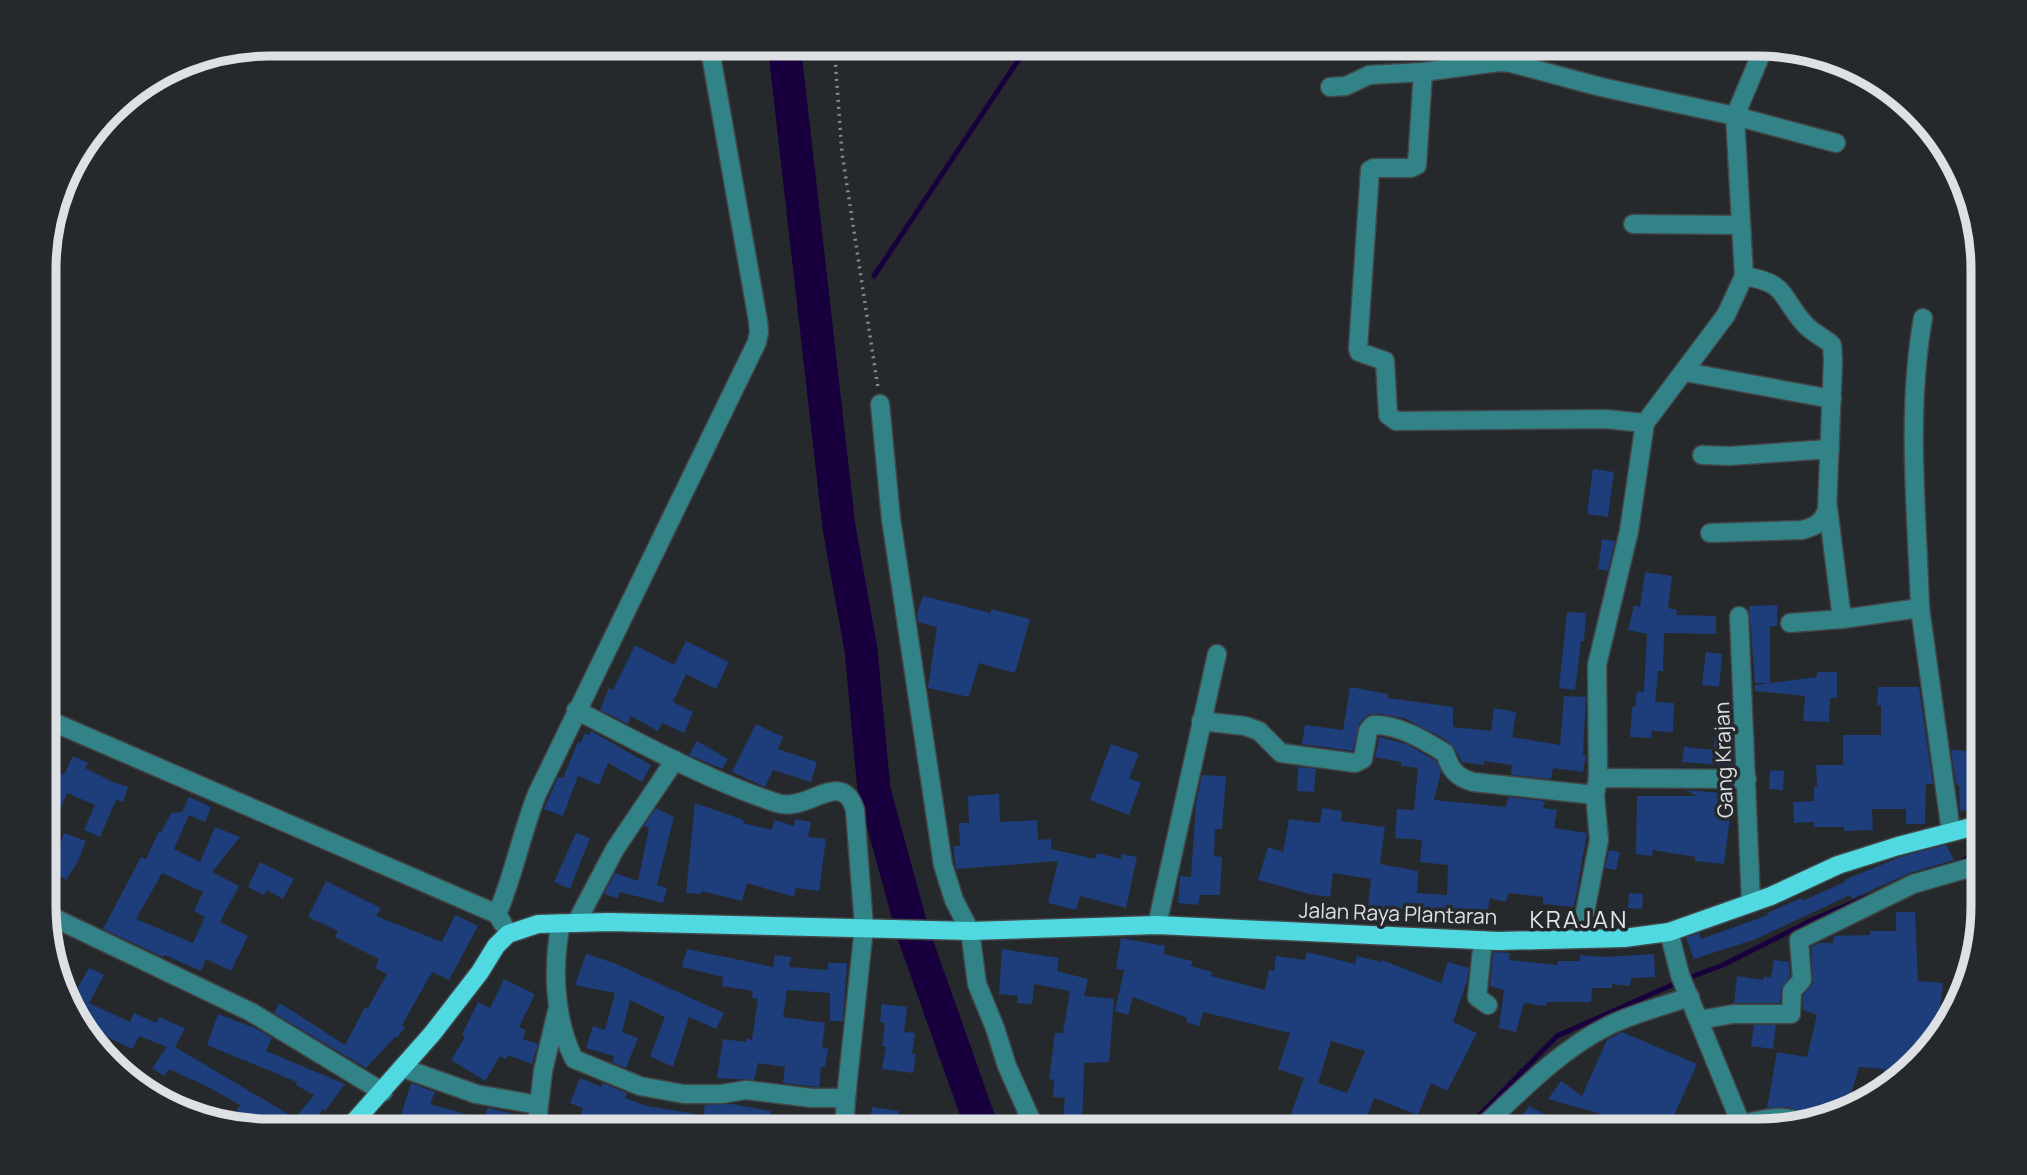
<svg xmlns="http://www.w3.org/2000/svg" width="2027" height="1175" font-family="Manrope,sans-serif">
  <rect width="100%" height="100%" fill="#25292b"/>
  <g fill="none" stroke-linecap="round" stroke-linejoin="round">
    <g stroke="#18003e" stroke-width="5">
      <polyline points="874,276 1029,44"/>
      <polyline points="1958,863 1983,850"/>
      <polyline points="1464,1131 1557,1036 1683,980 1723,965 1814,919 1874,894"/>
    </g>
    <polyline stroke="#18003e" stroke-width="33" points="784,44 839,527 861,650 874,790 913,933 983,1131"/>
  </g>
  <g fill="#1e3d7b" fill-rule="evenodd">
    <polygon points="1593,469 1614,472 1608,517 1587,514"/>
    <polygon points="1602,539 1615,541 1608,571 1598,569"/>
    <polygon points="1645,572 1672,576 1668,608 1677,610 1676,615 1716,616 1716,634 1664,633 1663,671 1658,671 1655,702 1674,703 1673,732 1652,731 1651,738 1630,737 1632,707 1635,707 1637,691 1644,692 1647,634 1628,630 1634,605 1640,607"/>
    <polygon points="923,596 991,613 991,609 1030,619 1015,673 979,663 969,697 928,688 937,627 918,622 917,614"/>
    <polygon points="1777,605 1777,626 1770,626 1770,683 1817,677 1817,672 1837,672 1837,698 1830,698 1829,722 1803,721 1805,696 1755,691 1755,685 1769,683 1755,683 1749,606"/>
    <polygon points="1567,612 1586,613 1584,641 1581,641 1575,690 1559,688"/>
    <polygon points="686,641 729,662 716,689 686,674 673,702 693,712 684,733 662,723 658,731 631,716 628,724 600,710 609,688 613,690 635,645 674,665"/>
    <polygon points="1706,652 1722,654 1719,687 1702,685"/>
    <polygon points="1350,687 1388,694 1388,698 1453,707 1453,727 1491,731 1494,708 1516,712 1512,737 1560,745 1564,696 1586,697 1583,755 1586,755 1583,772 1553,768 1551,779 1511,775 1512,765 1484,761 1484,765 1462,762 1455,749 1443,738 1406,719 1383,714 1369,714 1359,724 1353,751 1302,744 1305,725 1343,730"/>
    <polygon points="1878,687 1919,687 1933,784 1926,784 1925,824 1906,824 1906,809 1872,809 1873,830 1844,831 1844,827 1814,827 1814,822 1794,823 1793,802 1814,801 1814,787 1817,787 1816,765 1843,765 1843,735 1881,735 1881,706 1877,705"/>
    <polygon points="1716,714 1732,715 1734,766 1682,762 1684,747 1714,750"/>
    <polygon points="756,724 783,737 778,749 817,762 811,782 773,770 765,787 732,772"/>
    <polygon points="591,731 651,765 642,782 608,763 599,785 578,776 563,816 544,809 558,777 563,778 578,742 581,743 585,733 589,735"/>
    <polygon points="1379,737 1406,744 1436,761 1441,772 1434,800 1506,807 1508,797 1545,801 1543,808 1557,810 1554,828 1587,833 1574,907 1543,904 1543,897 1508,893 1506,902 1490,898 1487,915 1468,912 1467,925 1443,924 1443,913 1384,908 1383,917 1367,915 1371,879 1333,873 1330,897 1309,894 1258,880 1268,847 1283,852 1289,819 1320,823 1322,808 1342,811 1341,821 1385,827 1380,864 1418,871 1417,893 1447,895 1448,865 1420,862 1422,840 1395,838 1397,809 1414,810 1418,768 1401,766 1401,762 1375,757"/>
    <polygon points="697,741 728,759 722,769 689,755"/>
    <polygon points="1111,744 1139,754 1129,778 1141,783 1129,815 1090,800"/>
    <polygon points="1951,750 1974,751 1980,784 1980,809 1960,811 1959,785 1956,785"/>
    <polygon points="73,756 88,763 85,768 113,782 128,787 123,802 116,800 100,837 84,830 95,805 67,793 46,843 46,765 64,775"/>
    <polygon points="1298,767 1316,769 1314,792 1297,791"/>
    <polygon points="1770,770 1784,771 1783,790 1769,789"/>
    <polygon points="1202,775 1226,776 1222,829 1215,829 1214,856 1222,857 1220,895 1200,895 1198,905 1178,903 1180,876 1191,877 1196,802"/>
    <polygon points="1685,790 1733,794 1724,864 1695,861 1695,857 1653,850 1652,856 1636,854 1637,796 1697,796"/>
    <polygon points="999,794 1000,822 1037,820 1038,840 1051,839 1051,849 1095,859 1097,853 1121,859 1122,854 1137,857 1126,908 1080,896 1076,910 1048,903 1058,861 956,869 953,846 960,846 959,823 969,823 968,796"/>
    <path d="M189 797 211 807 205 822 189 815 174 849 200 862 215 827 240 837 212 872 239 886 220 922 248 936 231 971 206 959 201 971 165 955 163 957 103 929 141 857 146 859 159 831 161 833 171 813 182 812ZM162 873 203 892 194 911 205 917 193 943 136 919Z"/>
    <polygon points="695,803 744,820 743,823 771,830 775,820 794,826 795,819 811,822 808,837 826,839 819,891 796,888 794,897 747,883 742,901 701,891 701,894 686,893"/>
    <polygon points="656,808 674,817 657,885 667,888 663,903 620,892 618,898 604,894 615,873 638,881 649,828 644,826"/>
    <polygon points="64,833 86,841 78,861 66,880 50,870"/>
    <polygon points="576,833 590,838 570,889 554,882"/>
    <polygon points="1946,845 1954,860 1910,873 1852,899 1850,895 1756,939 1694,959 1686,938 1699,933 1701,939 1768,915 1767,913 1801,898 1802,901 1845,882 1844,880 1903,856"/>
    <polygon points="1609,850 1620,852 1616,870 1605,868"/>
    <polygon points="260,862 294,879 283,899 267,890 264,895 248,887"/>
    <polygon points="326,881 381,908 376,916 442,942 455,915 478,926 449,980 432,972 402,1025 405,1027 397,1038 395,1037 366,1068 274,1013 280,1003 345,1045 365,1007 368,1008 387,974 375,968 379,959 335,937 338,931 308,917"/>
    <polygon points="1629,893 1643,894 1642,909 1628,908"/>
    <polygon points="1896,912 1915,912 1918,981 1943,983 1937,1035 1898,1074 1884,1072 1885,1069 1859,1067 1847,1108 1839,1111 1821,1106 1819,1117 1815,1118 1789,1107 1767,1108 1777,1052 1807,1057 1817,1015 1803,1010 1803,996 1813,983 1811,947 1819,943 1833,943 1834,936 1870,935 1870,931 1896,931"/>
    <path d="M1121 938 1165 946 1164 954 1192 961 1191 966 1212 972 1211 976 1265 990 1269 970 1274 971 1276 956 1305 960 1307 952 1355 964 1357 956 1381 962 1382 960 1441 983 1448 962 1469 968 1467 981 1453 1022 1477 1033 1447 1091 1431 1083 1418 1115 1374 1098 1362 1131H1285L1304 1078 1278 1069 1290 1033 1203 1012 1199 1026 1186 1022 1187 1018 1133 997 1128 1015 1115 1011 1124 970 1116 969ZM1331 1041 1365 1051 1347 1093 1318 1083Z"/>
    <polygon points="687,949 773,967 775,955 791,957 789,967 828,970 828,963 847,963 843,1021 830,1021 830,993 787,990 783,1017 825,1023 822,1047 828,1048 825,1067 821,1067 819,1087 783,1083 785,1067 758,1063 754,1080 717,1078 723,1039 746,1042 747,1038 752,1040 758,999 752,998 753,991 722,986 723,977 682,967"/>
    <polygon points="1002,949 1059,958 1057,971 1088,979 1084,996 1114,999 1109,1062 1084,1063 1082,1131 1062,1131 1065,1098 1053,1097 1054,1080 1049,1079 1055,1033 1063,1033 1070,991 1034,984 1032,1004 1017,1003 1018,996 999,994"/>
    <polygon points="1493,952 1510,953 1509,960 1558,965 1558,961 1580,961 1580,955 1603,957 1654,954 1655,977 1631,978 1630,986 1612,984 1612,988 1592,988 1591,1002 1547,1002 1546,1006 1524,1003 1516,1032 1499,1028 1504,990 1490,986"/>
    <polygon points="586,954 614,963 724,1013 716,1029 689,1017 673,1067 650,1056 665,1017 630,1000 622,1032 638,1038 626,1068 612,1062 614,1056 586,1048 593,1026 605,1030 615,993 575,985"/>
    <polygon points="1774,960 1789,962 1790,976 1781,990 1780,1003 1734,1003 1737,976 1763,980 1764,976 1771,978"/>
    <polygon points="89,968 104,975 89,1003 130,1022 134,1013 156,1023 159,1017 185,1028 175,1047 295,1118 314,1095 296,1085 297,1082 207,1045 218,1014 255,1028 272,1038 266,1051 345,1084 325,1111 323,1109 309,1126 318,1131 269,1131 236,1112 240,1105 210,1088 169,1069 164,1076 152,1068 167,1047 139,1036 132,1049 105,1036 100,1049 83,1033 87,1023 77,1018 70,1001"/>
    <polygon points="504,979 535,994 519,1027 526,1030 523,1039 538,1044 532,1064 508,1055 506,1059 500,1056 485,1081 451,1060 465,1037 462,1035 478,1002 490,1008"/>
    <polygon points="882,1004 907,1007 904,1032 915,1033 912,1054 916,1054 913,1073 882,1069 886,1046 882,1046 885,1023 880,1022"/>
    <polygon points="1754,1025 1776,1025 1773,1049 1751,1046"/>
    <polygon points="1622,1032 1697,1064 1668,1129 1645,1119 1640,1125 1548,1099 1561,1081 1582,1096 1607,1040"/>
    <polygon points="580,1078 601,1087 603,1083 622,1091 627,1093 625,1098 646,1106 696,1114 693,1131 618,1131 580,1118 583,1108 570,1103"/>
    <polygon points="411,1083 435,1092 430,1104 483,1119 488,1108 515,1114 509,1127 509,1131 396,1131"/>
    <polygon points="732,1104 771,1111 767,1131 748,1131 723,1126 722,1130 701,1127 705,1105"/>
    <polygon points="1529,1106 1577,1131 1511,1131"/>
    <polygon points="872,1107 899,1111 895,1131 869,1127"/>
  </g>
  <g fill="none" stroke-linecap="round" stroke-linejoin="round">
    <g stroke="#434648" stroke-width="21">
      <g id="minor">
        <polyline points="1423,72 1417,165 1411,168 1374,168 1370,170 1358,348 1359,352 1385,361 1388,415 1396,421 1605,419 1645,423"/>
        <polyline points="1330,87 1346,86 1369,75 1423,72 1499,62 1511,63 1601,87 1735,116 1836,143"/>
        <polyline points="1633,224 1741,225"/>
        <polyline points="1685,372 1832,399"/>
        <polyline points="880,404 891,519 943,865 954,900 970,931 977,984 995,1028 1007,1066 1036,1131"/>
        <polyline points="1702,455 1730,456 1830,449"/>
        <path d="M1710 533 1802 530C1816 526 1822 523 1827 510L1833 361 1832 345C1822 336 1810 332 1802 321 1779 293 1786 283 1744 276"/>
        <path d="M1920 608C1917 512 1906 414 1923 318"/>
        <polyline points="1739,616 1751,903"/>
        <polyline points="1842,619 1920,608 1951,832"/>
        <polyline points="1790,623 1842,619 1828,508"/>
        <path d="M576 710C642 744 707 780 777 803 808 813 842 767 855 810L864 927 846 1098"/>
        <polyline points="46,719 497,914 503,924"/>
        <path d="M1201 721 1245 726 1259 731 1281 753 1355 763 1363 759 1368 731 1373 725C1398 724 1424 740 1445 753 1450 769 1456 777 1473 782L1595 795"/>
        <polyline points="1598,778 1747,779"/>
        <polyline points="46,914 251,1012 383,1092"/>
        <path d="M497 914C514 875 521 834 537 794L757 342 759 332 758 321 709 44"/>
        <path d="M561 923C552 967 554 1019 574 1059L640 1086 684 1094H721L746 1090 812 1098H846L844 1131"/>
        <polyline points="576,923 615,849 675,760"/>
        <polyline points="1157,925 1217,654"/>
        <polyline points="1669,932 1680,975 1744,1131"/>
        <polyline points="1580,938 1599,840 1595,795 1598,778 1597,665 1629,531 1645,423 1726,315 1744,276 1735,116 1765,45"/>
        <polyline points="1483,940 1477,997 1488,1005"/>
        <polyline points="1699,1020 1733,1014 1791,1014 1792,991 1802,980 1799,940 1913,884 1983,864"/>
        <polyline points="403,1068 476,1094 538,1105"/>
        <path d="M1742 1124C1759 1121 1785 1112 1799 1123"/>
        <polyline points="536,1131 543,1071 557,1011"/>
        <path d="M1478 1131C1518 1094 1559 1050 1608 1026 1634 1013 1663 1006 1690 997"/>
      </g>
    </g>
    <g stroke="#434648" stroke-width="21">
      <polyline id="major" points="346,1131 432,1034 480,972 496,946 508,934 538,924 609,922 970,931 1157,925 1498,941 1624,938 1669,932 1771,896 1838,865 1898,846 1983,824"/>
    </g>
    <g stroke="#878b8d" stroke-width="3.5" stroke-dasharray="2 5" stroke-linecap="butt">
      <polyline points="834,44 842,153 878,388"/>
      <polyline points="1418,57 1421,44"/>
    </g>
    <use href="#minor" stroke="#328388" stroke-width="18"/>
    <use href="#major" stroke="#50d9e1" stroke-width="18"/>
  </g>
  <g text-anchor="middle" dominant-baseline="central" stroke-width="7" stroke-linejoin="round" paint-order="stroke">
    <g font-size="21" fill="#dee1e3" stroke="#25292b">
      <text transform="translate(1723 760) rotate(-92)">Gang Krajan</text>
      <text transform="translate(1398 913) rotate(2)">Jalan Raya Plantaran</text>
    </g>
    <g font-size="24" letter-spacing="2" fill="#e0e5e8" stroke="#25292b">
      <text x="1579" y="918">KRAJAN</text>
    </g>
  </g>
  <path d="M0 0H2027V1175H0ZM269 56H1758A213 213 0 0 1 1971 269V906A213 213 0 0 1 1758 1119H269A213 213 0 0 1 56 906V269A213 213 0 0 1 269 56Z" fill="#25292b" fill-rule="evenodd"/>
  <path fill="none" stroke="#dee1e3" stroke-width="9" d="M269 56H1758A213 213 0 0 1 1971 269V906A213 213 0 0 1 1758 1119H269A213 213 0 0 1 56 906V269A213 213 0 0 1 269 56Z"/>
</svg>
